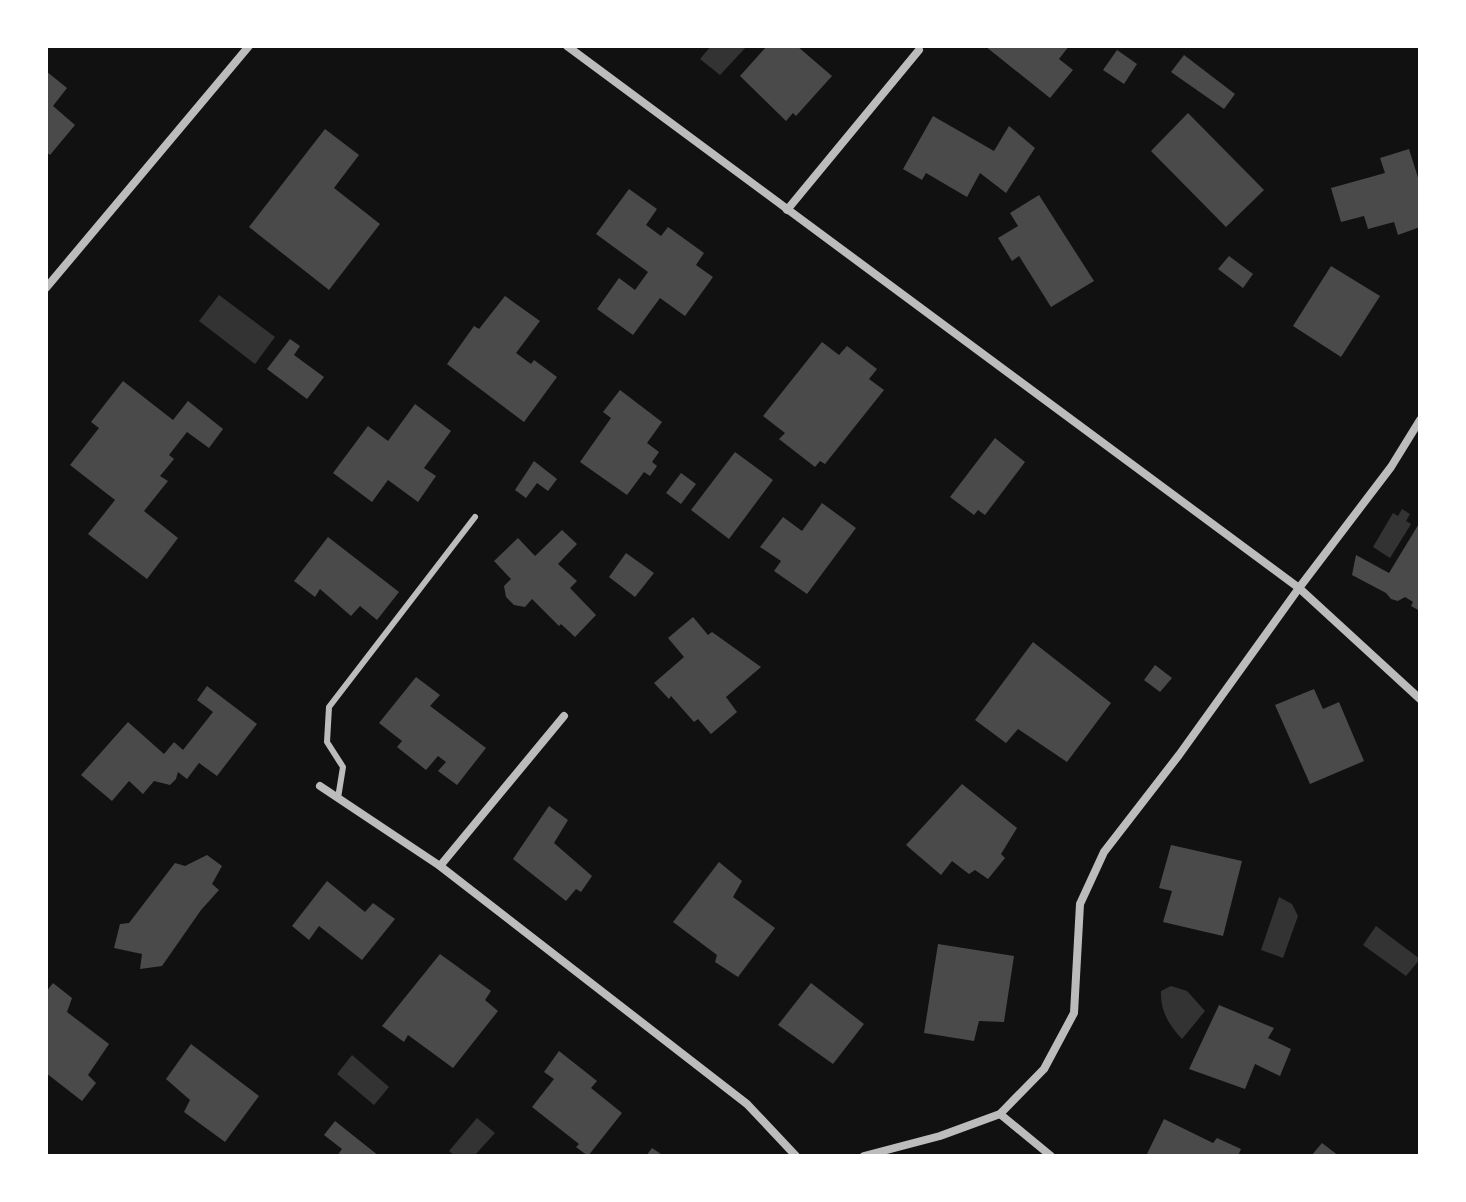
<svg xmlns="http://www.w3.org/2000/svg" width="1466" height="1202" font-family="'Work Sans',sans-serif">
  <rect width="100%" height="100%" fill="#111"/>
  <g fill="#333">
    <polygon points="711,46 747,46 720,75 700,59"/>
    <polygon points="219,295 275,337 255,364 199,321"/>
    <polygon points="1402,509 1410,514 1406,521 1411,524 1390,558 1373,547 1393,513 1398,516"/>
    <polygon points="1279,897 1292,904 1298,916 1283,958 1261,950"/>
    <polygon points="1376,926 1420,959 1406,976 1363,945"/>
    <path d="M1171 986 1187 991 1205 1011 1182 1039C1169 1025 1160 1011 1161 991Z"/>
    <polygon points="352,1055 389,1087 374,1105 337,1074"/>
    <polygon points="477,1118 495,1133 474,1156 455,1156 449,1151"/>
  </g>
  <g fill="#4a4a4a">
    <polygon points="767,46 797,46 832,76 796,116 793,113 786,121 740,76"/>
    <polygon points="985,46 1069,46 1059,59 1073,70 1050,98"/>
    <polygon points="1117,50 1137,64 1124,84 1103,70"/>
    <polygon points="1184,55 1235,94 1224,109 1171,72"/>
    <polygon points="46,71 67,88 53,106 75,125 50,155 46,152"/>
    <polygon points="1188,113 1264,190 1226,227 1151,151"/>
    <polygon points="933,116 994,151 1009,126 1035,148 1006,193 980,173 967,197 926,173 922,180 903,169"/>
    <polygon points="325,129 359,155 334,188 380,224 329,290 249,227"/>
    <polygon points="1409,149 1420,184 1420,227 1398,235 1394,222 1368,229 1364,216 1341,222 1331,188 1385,173 1380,158"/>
    <polygon points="629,189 657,209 646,225 661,236 668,227 704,253 696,265 713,277 685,316 660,298 633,335 597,309 619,278 635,290 648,272 596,234"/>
    <polygon points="1039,195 1094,281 1051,307 1019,256 1012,261 998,238 1018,226 1010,213"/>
    <polygon points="1229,256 1253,274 1243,288 1218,269"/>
    <polygon points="1331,266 1380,296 1341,357 1293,326"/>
    <polygon points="505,296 540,321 516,353 531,364 534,360 557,377 524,422 447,364 474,326 479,329"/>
    <polygon points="290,339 300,346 294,355 324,377 307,399 267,369"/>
    <polygon points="822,342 839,355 847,346 877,369 869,379 884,390 825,464 820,461 815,467 779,439 785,433 763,416"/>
    <polygon points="123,381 173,420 188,401 223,429 209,448 187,432 169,455 174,459 160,476 168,481 144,511 178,538 147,579 88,534 115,500 70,465 99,428 91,422"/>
    <polygon points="620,390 662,422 647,443 659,452 652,462 657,466 650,476 644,472 627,495 580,462 611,418 603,412"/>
    <polygon points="415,404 451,431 424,468 436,476 418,502 388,480 372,502 333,473 368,426 388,441"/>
    <polygon points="995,438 1025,462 985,515 978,510 974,515 950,497"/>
    <polygon points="735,452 773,480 729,539 691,510"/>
    <polygon points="534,461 557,479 548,491 537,483 526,498 515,490"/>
    <polygon points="681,473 696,484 681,504 666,493"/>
    <polygon points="822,503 856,528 807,594 774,571 781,561 760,547 783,517 802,531"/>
    <polygon points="1420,522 1420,611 1411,606 1413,602 1405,597 1398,601 1391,599 1386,593 1352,575 1356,555 1389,573"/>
    <polygon points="562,530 577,544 558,564 577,581 570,588 596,615 575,637 561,624 559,626 532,599 525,607 514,605 506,597 504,586 511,579 494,561 518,538 535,556"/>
    <polygon points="328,537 399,592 377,620 360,606 351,616 320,589 315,597 294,581"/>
    <polygon points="626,553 654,573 635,597 609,577"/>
    <polygon points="693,617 708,635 712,632 761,667 726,697 737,712 711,734 698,719 694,722 671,696 669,699 654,683 684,657 668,638"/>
    <polygon points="1033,642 1111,703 1067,762 1018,729 1006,743 975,720"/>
    <polygon points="1155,665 1172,678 1160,692 1144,680"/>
    <polygon points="416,677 440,695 430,706 486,748 457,785 438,771 446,762 438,756 426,770 397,747 402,741 379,723"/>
    <polygon points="207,686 257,724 217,776 199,763 187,779 178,772 176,779 170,785 154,781 143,794 129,781 112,801 81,775 128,722 164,754 174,742 183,750 213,712 197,700"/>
    <polygon points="1314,689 1323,709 1339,702 1364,761 1310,784 1275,705"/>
    <polygon points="962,784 1017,828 1001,854 1005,858 988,879 975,870 969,874 952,861 941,875 906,845"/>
    <polygon points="549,806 568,820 554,843 592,876 581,892 576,889 566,901 513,859"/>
    <polygon points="1171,845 1242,861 1223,936 1163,922 1172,891 1159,888"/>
    <polygon points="207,855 222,866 212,884 219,890 201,910 162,966 140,969 142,954 114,948 120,924 129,923 175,863 185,866"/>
    <polygon points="719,862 742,881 733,897 775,928 738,977 715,962 717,955 673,922"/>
    <polygon points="327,881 365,912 373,903 395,919 362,960 319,926 309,940 292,926"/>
    <polygon points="938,944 1014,956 1004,1022 979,1021 974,1041 924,1033"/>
    <polygon points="440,954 491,991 485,1000 498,1011 453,1068 408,1035 404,1042 382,1026"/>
    <polygon points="53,983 72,998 67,1012 109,1044 88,1075 96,1083 82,1101 46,1073 46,992"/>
    <polygon points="811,983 864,1024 833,1064 778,1025"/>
    <polygon points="1219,1005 1274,1028 1268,1038 1291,1049 1280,1076 1255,1064 1245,1089 1189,1069"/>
    <polygon points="191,1044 259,1096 225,1142 184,1112 190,1100 166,1079"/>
    <polygon points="559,1051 597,1081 591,1088 622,1113 588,1156 576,1147 579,1144 532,1107 554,1079 544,1072"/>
    <polygon points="1164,1119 1213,1143 1217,1138 1241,1149 1238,1156 1146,1156"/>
    <polygon points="335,1121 379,1156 337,1156 342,1149 324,1135"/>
    <polygon points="1322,1143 1339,1156 1311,1156"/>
    <polygon points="652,1148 664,1156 646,1156"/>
  </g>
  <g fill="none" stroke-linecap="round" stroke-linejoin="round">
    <polyline stroke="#bcbcbc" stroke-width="6" points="338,798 343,767 327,742 329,707 475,517"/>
    <g stroke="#bcbcbc" stroke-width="8">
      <polyline points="567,46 1299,588 1420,699"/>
      <polyline points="787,210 919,50"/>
      <polyline points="46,288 249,46"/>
      <polyline points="320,786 440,866 747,1104 796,1156"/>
      <polyline points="440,866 564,716"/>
      <polyline points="1000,1114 1051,1156"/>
      <polyline points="864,1156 940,1136 1000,1114 1044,1069 1074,1013 1080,904 1104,852 1179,755 1299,588 1391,467 1420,420"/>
    </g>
  </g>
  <rect width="1466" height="1202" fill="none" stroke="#ffffff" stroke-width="96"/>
</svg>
